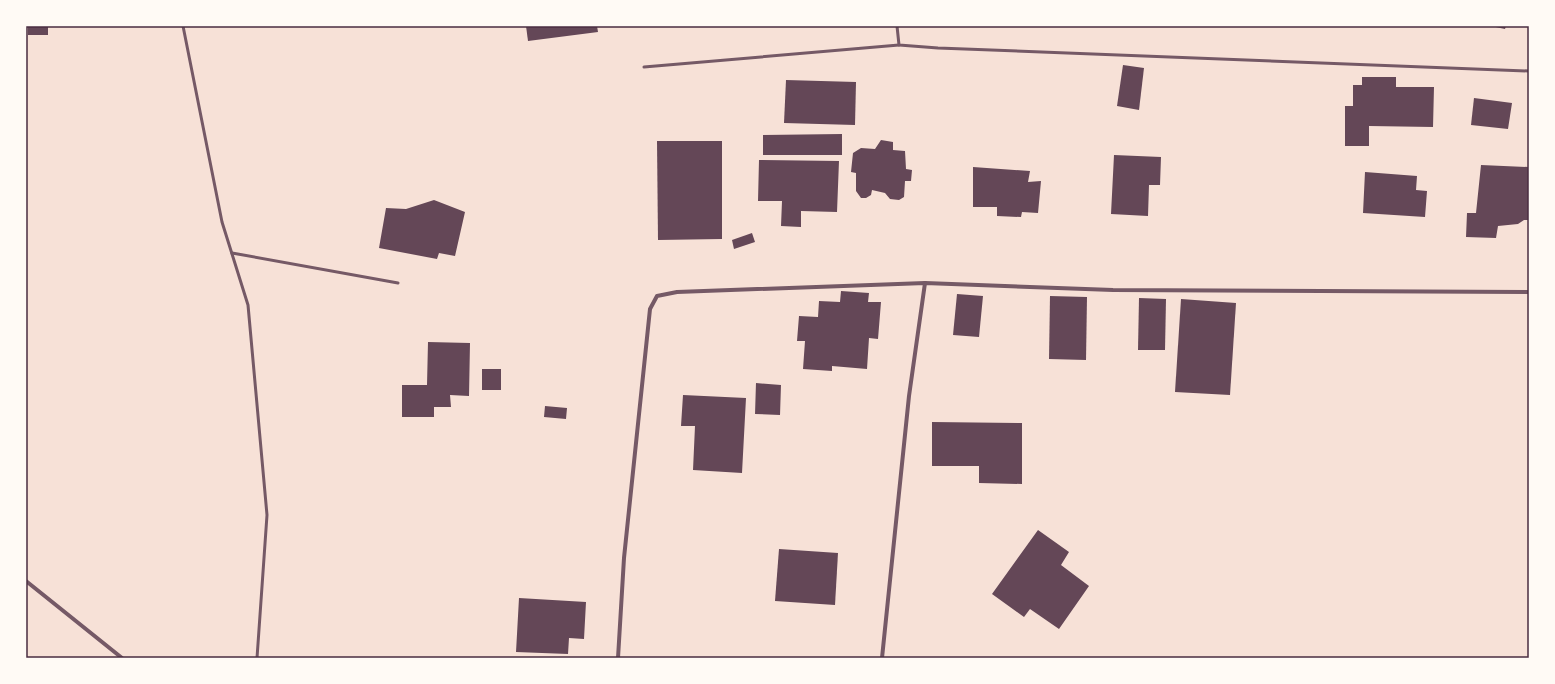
<svg xmlns="http://www.w3.org/2000/svg" width="1555" height="684" font-family="Ubuntu,sans-serif">
  <rect width="100%" height="100%" fill="#f7e1d7"/>
  <g fill="#644757">
    <rect x="28" y="26" width="20" height="9"/>
    <polygon points="526,26 597,26 598,32 528,41"/>
    <polygon points="1491,26 1506,26 1505,29"/>
    <polygon points="1123,65 1144,68 1139,110 1117,106"/>
    <polygon points="1362,77 1396,77 1396,87 1434,87 1433,127 1369,126 1369,146 1345,146 1345,106 1353,106 1353,85 1362,85"/>
    <polygon points="786,80 856,82 855,125 784,123"/>
    <polygon points="1474,98 1512,103 1508,129 1471,125"/>
    <polygon points="842,134 842,155 763,155 763,135"/>
    <polygon points="881,140 893,142 893,150 905,151 906,169 912,170 911,181 905,181 904,197 899,200 890,199 885,193 872,190 871,195 866,198 861,198 856,191 856,173 851,172 853,153 861,148 875,149"/>
    <polygon points="657,141 722,141 722,239 658,240"/>
    <polygon points="1114,155 1161,157 1160,185 1149,185 1148,216 1111,214"/>
    <polygon points="759,160 839,161 837,212 801,211 801,227 781,226 782,201 758,201"/>
    <polygon points="1481,165 1529,167 1529,220 1524,220 1518,224 1498,226 1496,238 1466,237 1467,213 1476,213"/>
    <polygon points="973,167 1030,171 1028,182 1041,181 1038,213 1022,212 1021,217 997,216 997,207 973,207"/>
    <polygon points="1365,172 1417,176 1416,190 1427,191 1425,217 1363,213"/>
    <polygon points="434,200 465,212 455,256 439,253 437,259 379,248 386,208 406,209"/>
    <polygon points="752,233 755,242 734,249 732,240"/>
    <polygon points="841,291 869,293 868,302 881,302 878,339 869,338 867,369 832,366 832,371 803,369 805,341 797,341 799,316 818,317 819,301 840,302"/>
    <polygon points="957,294 983,296 979,337 953,335"/>
    <polygon points="1050,296 1087,297 1086,360 1049,359"/>
    <polygon points="1139,298 1166,299 1165,350 1138,350"/>
    <polygon points="1181,299 1236,303 1230,395 1175,392"/>
    <polygon points="428,342 470,343 469,396 450,395 451,407 434,407 434,417 402,417 402,385 427,385"/>
    <rect x="482" y="369" width="19" height="21"/>
    <polygon points="756,383 781,385 780,415 755,414"/>
    <polygon points="683,395 746,398 742,473 693,470 695,426 681,426"/>
    <polygon points="545,406 567,408 566,419 544,417"/>
    <polygon points="932,422 1022,423 1022,484 979,483 979,466 932,466"/>
    <polygon points="1038,530 1069,552 1061,565 1089,586 1059,629 1030,609 1024,617 992,594"/>
    <polygon points="779,549 838,553 835,605 775,601"/>
    <polygon points="519,598 586,602 584,639 569,638 568,654 516,652"/>
  </g>
  <g fill="none" stroke-linecap="round" stroke-linejoin="round">
    <g stroke="#755966" stroke-width="3">
      <polyline points="183,26 222,222 248,305 267,515 257,658"/>
      <polyline points="897,26 899,45 938,48 1529,71"/>
      <polyline points="644,67 899,45"/>
      <polyline points="232,253 398,283"/>
    </g>
    <g stroke="#755966" stroke-width="4">
      <polyline points="26,581 122,658"/>
      <polyline points="618,658 624,558 650,309 657,296 677,292 925,283 1113,290 1529,292"/>
      <polyline points="882,658 909,396 925,283"/>
    </g>
  </g>
  <rect width="1555" height="684" fill="none" stroke="#fffaf5" stroke-width="54"/>
  <rect x="27" y="27" width="1501" height="630" fill="none" stroke="#4a2c40" stroke-width="1.5"/>
</svg>
